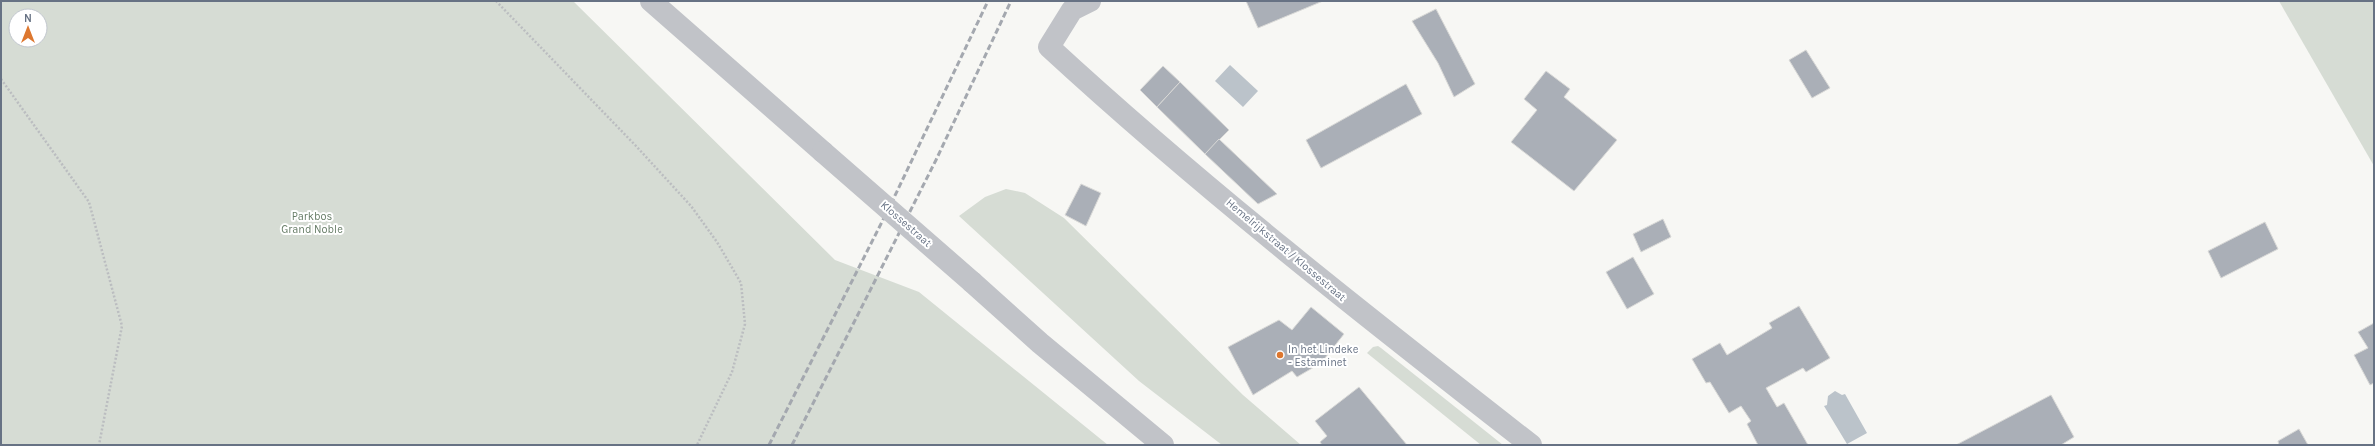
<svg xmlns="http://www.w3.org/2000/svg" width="2375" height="446" font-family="Karla,sans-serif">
  <rect width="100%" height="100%" fill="#f7f7f4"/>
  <g fill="#d6dcd4" fill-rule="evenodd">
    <path d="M1 1H573L835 260 919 292 1108 445H1ZM16 16H40V40H16Z"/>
    <polygon points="2279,1 2374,1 2374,166"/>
    <polygon points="1006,189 1025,193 1064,218 1243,395 1301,445 1222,445 1139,381 959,216 985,197"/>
    <polygon points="1378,346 1381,348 1503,445 1481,445 1367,353 1373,347"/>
  </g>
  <g fill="#bbc3ca">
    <polygon points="1230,65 1258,91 1243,107 1215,81"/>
    <polygon points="1835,391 1842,395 1845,394 1867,433 1847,444 1824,406 1827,405 1828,396"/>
  </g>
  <g fill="#aaafb7" stroke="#d9d9d7">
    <polygon points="1246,1 1323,1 1258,28"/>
    <polygon points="1436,9 1475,84 1454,97 1438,63 1412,21"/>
    <polygon points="1806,50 1830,88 1812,98 1789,60"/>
    <polygon points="1163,66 1180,82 1157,107 1140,90"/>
    <polygon points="1546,71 1570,89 1564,97 1617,140 1574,191 1511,142 1537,110 1524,99"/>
    <polygon points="1180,82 1229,130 1205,154 1157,107"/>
    <polygon points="1406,84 1422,114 1321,168 1306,140"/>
    <polygon points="1219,139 1277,194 1258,204 1205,154"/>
    <polygon points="1081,184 1101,193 1086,226 1065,215"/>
    <polygon points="1663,219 1671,237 1641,252 1633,234"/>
    <polygon points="2265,222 2278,249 2221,278 2208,251"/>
    <polygon points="1633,257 1654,294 1627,309 1606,272"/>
    <polygon points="1799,306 1830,358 1806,372 1803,368 1766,388 1777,407 1784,403 1808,445 1758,445 1747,424 1751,421 1741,406 1729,413 1710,382 1706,383 1692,359 1720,343 1727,355 1772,328 1769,323"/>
    <polygon points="1311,307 1344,334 1321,363 1297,377 1292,371 1253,395 1228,347 1279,320 1292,330"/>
    <polygon points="2374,323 2374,383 2370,385 2354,355 2368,348 2358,332"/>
    <polygon points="1359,387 1407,445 1322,445 1320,442 1327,436 1315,421"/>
    <polygon points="2051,395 2074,437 2061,445 1956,445"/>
    <polygon points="2299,429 2308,445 2279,445 2278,441"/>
  </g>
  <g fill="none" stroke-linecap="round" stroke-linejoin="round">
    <g stroke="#bbbdc0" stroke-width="2.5" stroke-dasharray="2 2" stroke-linecap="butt">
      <polyline points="496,1 636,146 691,206 717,242 741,283 745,324 732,372 697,445"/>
      <polyline points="1,79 89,202 122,326 99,445"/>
    </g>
    <path stroke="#c1c3c8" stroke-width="22" d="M1090 1 1072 10 1049 47C1202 188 1367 317 1531 445"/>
    <g stroke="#c1c3c8" stroke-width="22">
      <polyline points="651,1 823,152"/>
      <polyline points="972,282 1040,343 1163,445"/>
    </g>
    <g stroke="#a4a8af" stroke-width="3" stroke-dasharray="6 3" stroke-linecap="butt">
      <polyline points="769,445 890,206 988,1"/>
      <polyline points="792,445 936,160 1011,1"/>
    </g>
    <polyline stroke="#c1c3c8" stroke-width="22" points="823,152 972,282"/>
  </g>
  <circle fill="#dd772f" stroke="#fff" stroke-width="1.5" cx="1280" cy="355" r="4"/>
  <g text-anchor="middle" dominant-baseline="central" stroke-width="4" stroke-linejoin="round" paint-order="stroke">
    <g font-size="11" fill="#667c66" stroke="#fff">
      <text x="312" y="216">Parkbos<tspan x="312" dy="13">Grand Noble</tspan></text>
    </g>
    <g font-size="11" fill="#677284" stroke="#fff">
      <text transform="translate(906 224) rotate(41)">Klossestraat</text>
      <text transform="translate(1286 250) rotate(40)">Hemelrijkstraat / Klossestraat</text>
    </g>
    <g font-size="11" fill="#677284" stroke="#fff" text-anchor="start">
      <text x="1288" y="349">In het Lindeke<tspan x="1288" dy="13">- Estaminet</tspan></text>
    </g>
  </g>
  <rect width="2375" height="446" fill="none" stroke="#677284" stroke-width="4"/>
  <g transform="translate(28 28)"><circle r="19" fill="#ffffff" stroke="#c2c7ce"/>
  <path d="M0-3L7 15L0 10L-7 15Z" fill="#dd772f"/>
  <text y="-6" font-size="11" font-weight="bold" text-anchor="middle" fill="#677284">N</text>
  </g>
</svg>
